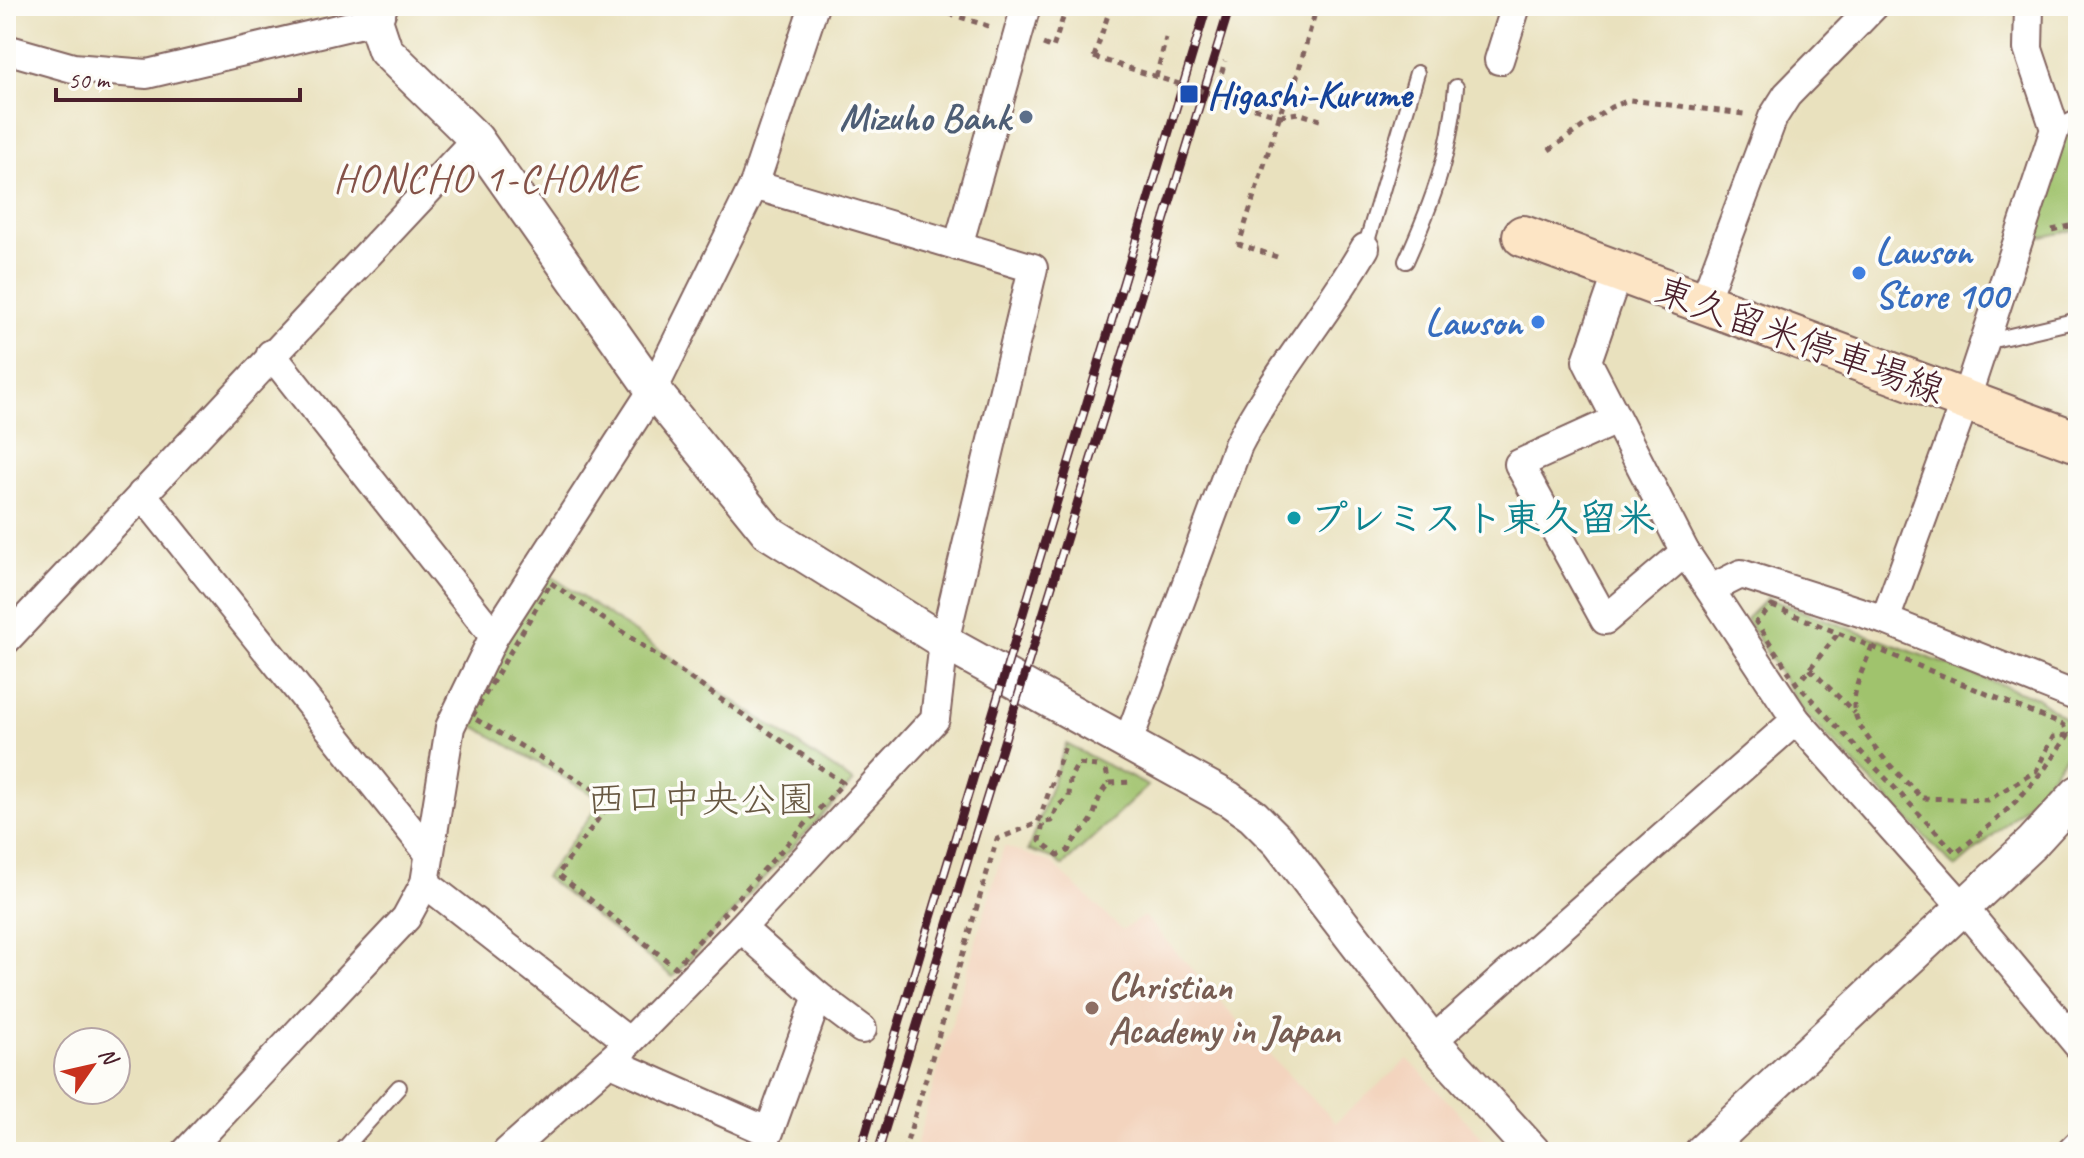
<svg xmlns="http://www.w3.org/2000/svg" width="2084" height="1158" font-family="Caveat,'Klee One',sans-serif">
  <rect width="100%" height="100%" fill="#fdfcf7"/>
  <filter id="ink" filterUnits="userSpaceOnUse"><feTurbulence type="fractalNoise" baseFrequency=".0125" numOctaves="2"/><feDisplacementMap in="SourceGraphic" scale="16" xChannelSelector="R" yChannelSelector="G"/><feConvolveMatrix kernelMatrix="1 2 1 2 8 2 1 2 1" color-interpolation-filters="sRGB"/></filter>
  <filter id="wash" filterUnits="userSpaceOnUse"><feTurbulence type="fractalNoise" baseFrequency=".006" numOctaves="4" result="noise"/><feDisplacementMap in="SourceGraphic" scale="32" xChannelSelector="R" yChannelSelector="G"/><feGaussianBlur stdDeviation="1.8" result="paint"/><feColorMatrix in="noise" values="0 0 0 0 0 0 0 0 0 0 0 0 0 0 0 0 0 1.4 0 .05"/><feComposite in="paint" operator="in"/></filter>
  <g filter="url(#wash)">
    <rect width="100%" height="100%" fill="#e9e1be"/>
    <polygon fill="#f3d4be" points="1004,846 1052,863 1122,930 1144,916 1266,1052 1336,1122 1408,1059 1496,1152 914,1152"/>
    <g fill="#a0c36d" stroke="#75714c" stroke-width="2">
      <polygon points="2078,122 2078,229 2034,239 2059,131"/>
      <polygon points="548,574 853,782 673,977 545,877 602,800 464,720 502,643"/>
      <path d="M1767 598 2037 698 2078 728V735C2043 795 2007 824 1955 868L1803 711 1746 619Z"/>
      <polygon points="1066,744 1148,786 1062,866 1055,859 1028,850"/>
    </g>
  </g>
  <g filter="url(#ink)">
    <g fill="none" stroke-linecap="round" stroke-linejoin="round">
      <g stroke="#82635e" stroke-width="18">
        <g id="service">
          <polyline points="2055,129 2078,117"/>
          <polyline points="1365,248 1417,73"/>
          <path d="M1406 261C1434 199 1450 155 1456 87"/>
          <polyline points="1985,342 2078,320"/>
          <polyline points="341,1152 399,1087"/>
        </g>
      </g>
      <g stroke="#82635e" stroke-width="32">
        <g id="minor">
          <polyline points="6,49 73,68 147,74 375,20"/>
          <polyline points="1499,60 1516,6"/>
          <polyline points="958,246 1026,6"/>
          <polyline points="1618,272 1587,361 1685,552 1796,720 1962,906 2078,1045"/>
          <polyline points="1703,304 1773,117 1787,95 1874,6"/>
          <polyline points="271,354 494,636"/>
          <polyline points="1616,420 1519,464 1605,620 1685,552"/>
          <polyline points="142,494 428,852"/>
          <polyline points="1711,589 1741,574 1885,620 2078,697"/>
          <polyline points="1885,620 1965,401 2055,129 2028,49 2029,6"/>
          <polyline points="6,640 476,139"/>
          <path d="M1128 742 1238 445C1274 375 1326 316 1365 248"/>
          <polyline points="425,883 629,1042 741,928 935,719 944,642 1033,268 754,185"/>
          <polyline points="818,996 862,1029"/>
          <polyline points="1432,1041 1796,720"/>
          <polyline points="611,1062 769,1132 818,996 741,928"/>
          <polyline points="186,1152 406,918 425,883 450,727 494,636 653,390 754,185 814,6"/>
          <polyline points="507,1152 623,1049"/>
          <polyline points="2071,1152 2078,1145"/>
        </g>
      </g>
      <g stroke="#82635e" stroke-width="38">
        <g id="tertiary">
          <polyline points="380,6 375,20 385,50 476,139 653,390 768,532 944,642 1229,799 1253,816 1279,842 1432,1041 1533,1152"/>
          <polyline points="1702,1152 2032,843 2078,793"/>
        </g>
      </g>
      <g stroke="#82635e" stroke-width="44">
        <polyline id="secondary" points="1523,236 2078,442"/>
      </g>
      <g stroke="#82635e" stroke-width="5" stroke-dasharray="6 6" stroke-linecap="butt">
        <polyline points="926,6 991,27"/>
        <polyline points="1043,44 1053,48 1067,6"/>
        <polyline points="1094,57 1111,6"/>
        <polyline points="1156,77 1166,38"/>
        <polyline points="1215,96 1225,61"/>
        <polyline points="1280,116 1298,113 1320,120"/>
        <polyline points="1549,150 1611,107 1630,100 1744,114"/>
        <polyline points="2052,230 2078,224"/>
        <polyline points="1277,257 1239,244 1289,86 1295,83 1317,6"/>
        <polygon points="551,583 843,783 675,967 558,874 612,800 472,717"/>
        <path d="M1772 606 2063 725 2068 735C2037 785 2002 817 1956 853L1797 684 1756 622Z"/>
        <path d="M1872 646C1865 665 1853 687 1854 707 1855 733 1904 780 1922 798L1988 800 2036 771 2053 737 2067 735"/>
        <polyline points="1810,669 1855,713"/>
        <polyline points="1803,677 1837,635"/>
        <path d="M1097 766 1078 764 1070 778 1069 797 1058 806 1052 821 1043 822 1040 841 1058 855 1068 851C1075 835 1087 829 1092 819 1099 803 1096 798 1109 783L1131 782"/>
        <polyline points="1106,770 1109,783"/>
        <polyline points="904,1152 997,839 1038,823 1065,746"/>
      </g>
      <use href="#service" stroke="#fff" stroke-width="14"/>
      <use href="#minor" stroke="#fff" stroke-width="28"/>
      <use href="#tertiary" stroke="#fff" stroke-width="34"/>
      <use href="#secondary" stroke="#fde5c5" stroke-width="40"/>
      <g stroke="#4a1f2b" stroke-width="9">
        <g id="rail">
          <polyline points="860,1152 1207,6"/>
          <polyline points="878,1152 1230,6"/>
        </g>
      </g>
      <use href="#rail" stroke="#fdfcf7" stroke-width="6" stroke-dasharray="18" stroke-linecap="butt"/>
      <polyline stroke="#82635e" stroke-width="5" stroke-dasharray="6 6" stroke-linecap="butt" points="1094,57 1280,116"/>
    </g>
  </g>
  <rect fill="#1a4fb4" stroke="#fdfcf7" stroke-width="3" x="1179" y="84" width="20" height="20" rx="4"/>
  <circle fill="#5c6f8a" stroke="#fdfcf7" stroke-width="3" cx="1026" cy="117" r="8"/>
  <g fill="#3f7fe0" stroke="#fdfcf7" stroke-width="3">
    <circle cx="1859" cy="273" r="8"/>
    <circle cx="1538" cy="322" r="8"/>
  </g>
  <circle fill="#0f9aa8" stroke="#fdfcf7" stroke-width="3" cx="1294" cy="518" r="8"/>
  <circle fill="#8d6e63" stroke="#fdfcf7" stroke-width="3" cx="1092" cy="1008" r="8"/>
  <g text-anchor="middle" dominant-baseline="central" stroke-width="7" stroke-linejoin="round" paint-order="stroke">
    <g font-size="38" font-weight="bold" fill="#164399" stroke="#fdfcf7" text-anchor="start">
      <text x="1207" y="94">Higashi-Kurume</text>
    </g>
    <g font-size="38" font-weight="bold" fill="#4e5e75" stroke="#fdfcf7" text-anchor="end">
      <text x="1010" y="117">Mizuho Bank</text>
    </g>
    <g font-size="38" font-weight="bold" fill="#366cbe" stroke="#fdfcf7" text-anchor="start">
      <text x="1875" y="251">Lawson<tspan x="1875" dy="44">Store 100</tspan></text>
      <text x="1522" y="322" text-anchor="end">Lawson</text>
    </g>
    <g font-size="38" fill="#4a1f2b" stroke="#fdfcf7">
      <text transform="translate(1800 340) rotate(20)">東久留米停車場線</text>
    </g>
    <g font-size="38" font-weight="bold" fill="#0d838f" stroke="#fdfcf7" text-anchor="start">
      <text x="1310" y="518">プレミスト東久留米</text>
    </g>
    <g font-size="38" fill="#685842" stroke="#fdfcf7">
      <text x="701" y="799">西口中央公園</text>
    </g>
    <g font-size="38" font-weight="bold" fill="#785e54" stroke="#fdfcf7" text-anchor="start">
      <text x="1108" y="986">Christian<tspan x="1108" dy="44">Academy in Japan</tspan></text>
    </g>
    <g font-size="40" letter-spacing="2" fill="#845248" stroke="#fdfcf7">
      <text x="487" y="178">HONCHO 1-CHOME</text>
    </g>
  </g>
  <rect width="2084" height="1158" fill="none" stroke="#fdfcf7" stroke-width="32"/>
  <g transform="translate(92 1066) rotate(56)"><circle r="38" fill="#fdfcf7" stroke="#b5a4a5" stroke-width="2"/>
  <path d="M0-6L14 30L0 20L-14 30Z" fill="#c8321e"/>
  <text y="-12" font-size="22" font-weight="bold" text-anchor="middle" fill="#4a1f2b">N</text>
  </g>
  <path d="M56 88v12h244v-12" fill="none" stroke="#4a1f2b" stroke-width="4"/>
  <text x="68" y="88" font-size="24" fill="#4a1f2b" stroke="#fdfcf7" stroke-width="6" paint-order="stroke">50 m</text>
</svg>
